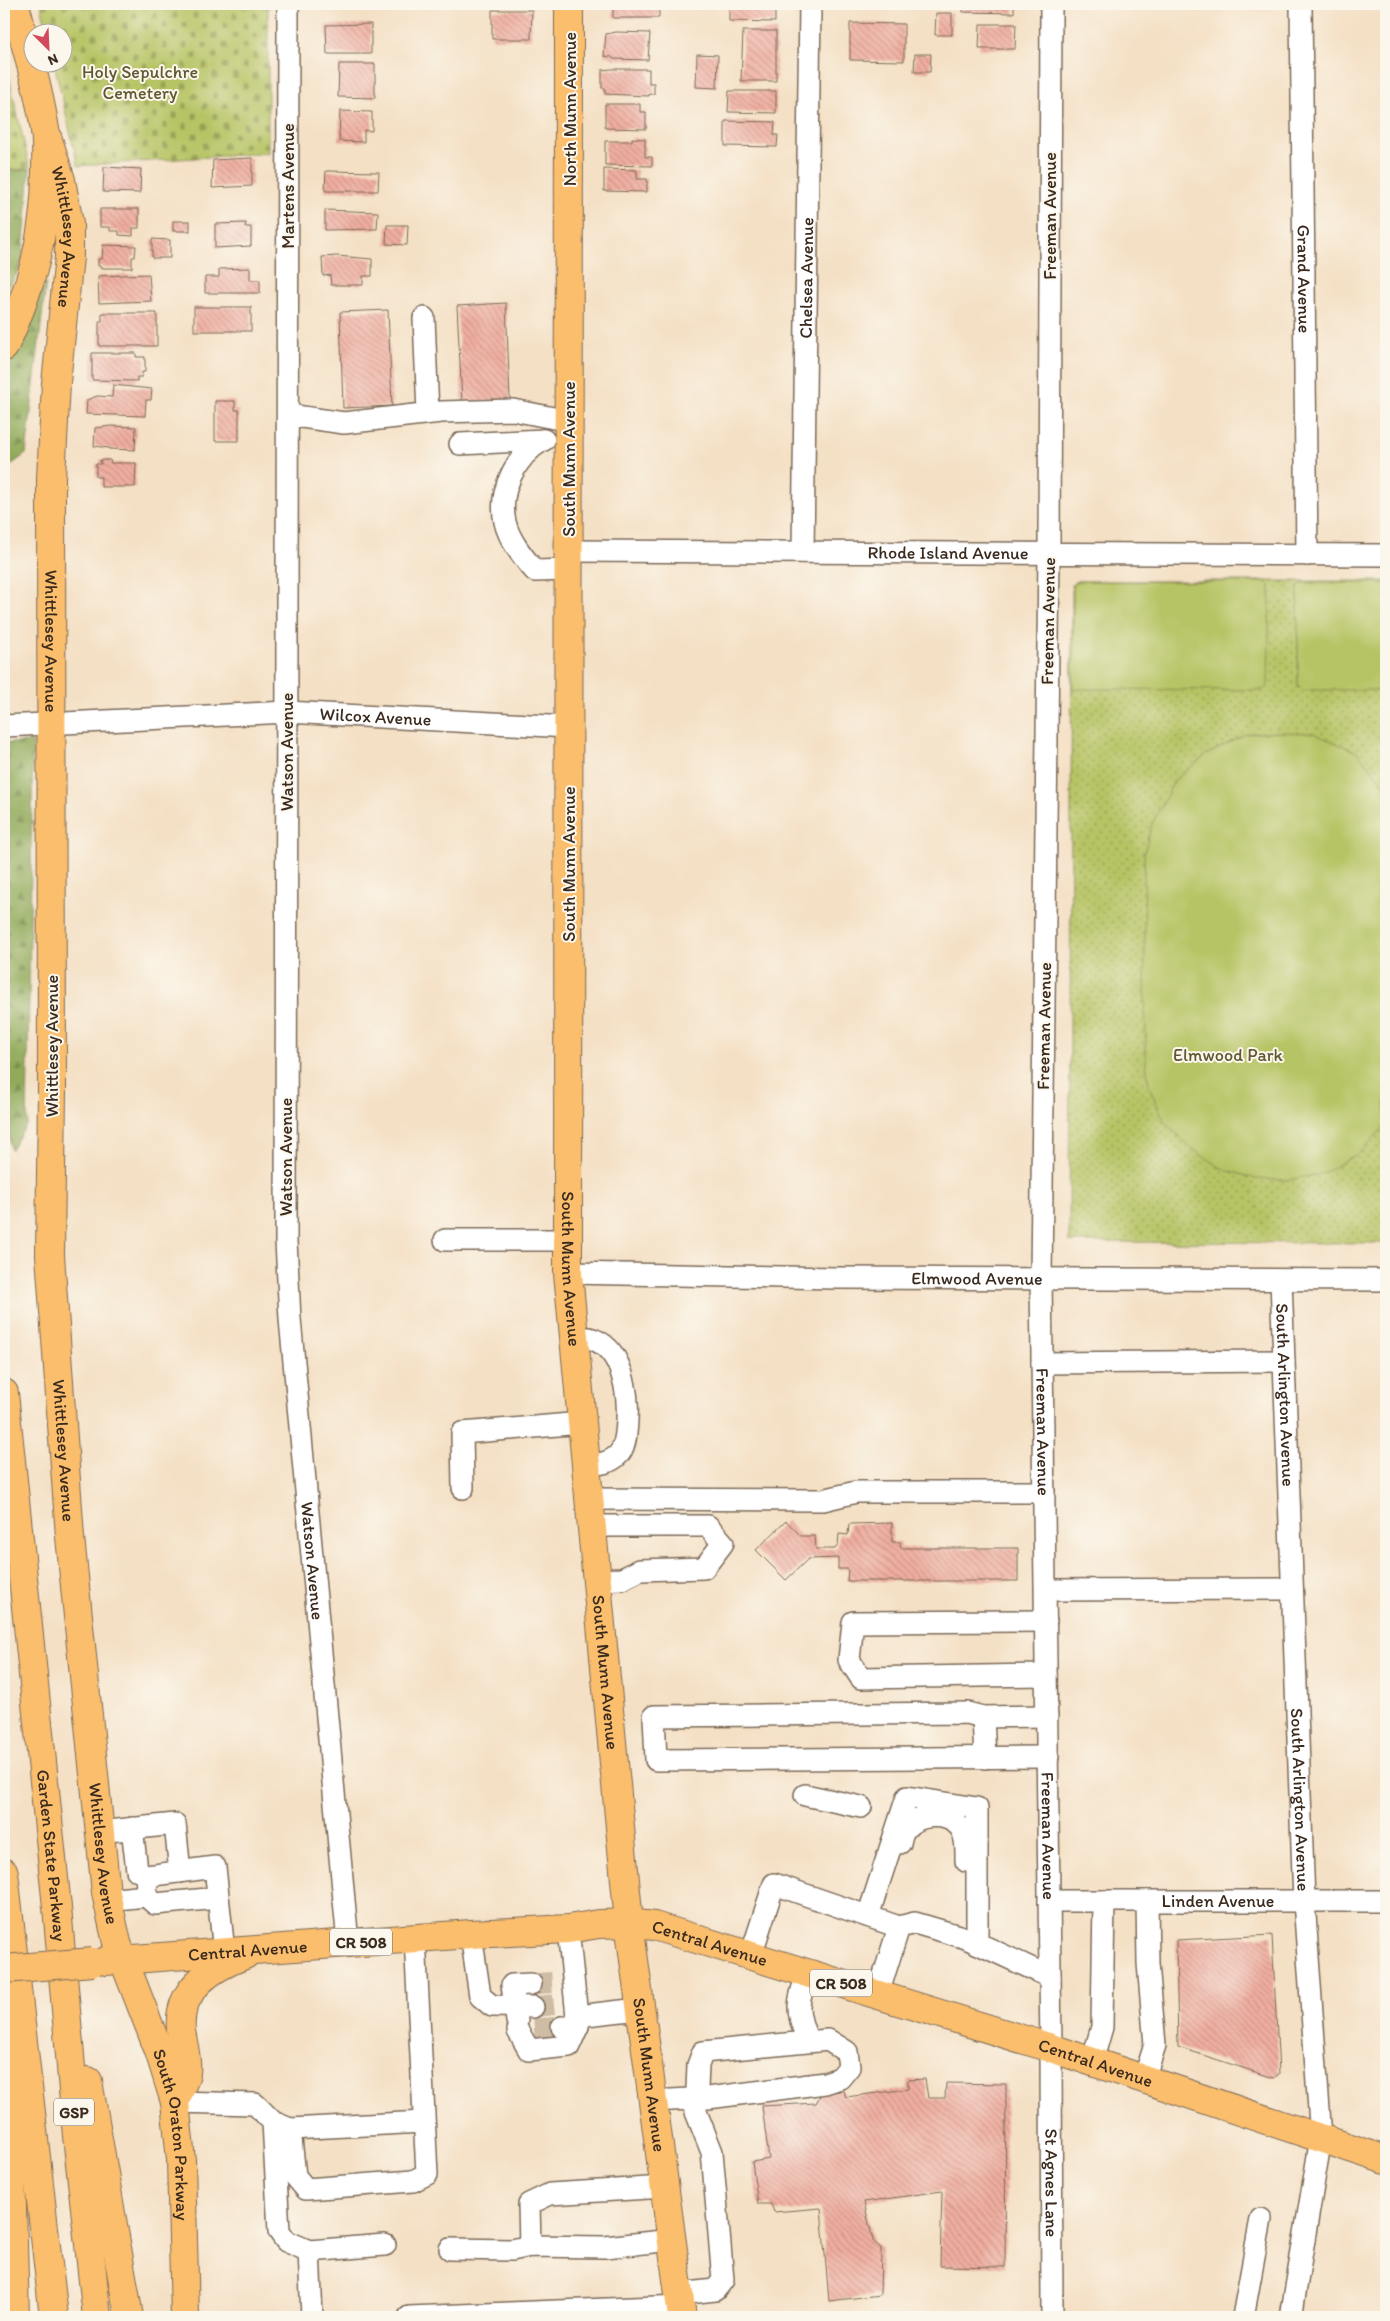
<svg xmlns="http://www.w3.org/2000/svg" width="1390" height="2321" font-family="Itim,sans-serif">
  <defs>
    <pattern id="grass-dots" width="8" height="8" patternUnits="userSpaceOnUse" patternTransform="scale(1.25)"><rect width="8" height="8" fill="#b7c465"/><path d="M2 2h.1M6 6h.1" fill="none" stroke="#969f53" stroke-width="1.8" stroke-linecap="round"/></pattern>
    <pattern id="forest-firs" width="22" height="20" patternUnits="userSpaceOnUse" patternTransform="scale(1.25)"><rect width="22" height="20" fill="#91aa5a"/><path d="M5 1l3.5 6h-7zM16 11l3.5 6h-7z" fill="#788b4a"/></pattern>
    <pattern id="cemetery-stones" width="16" height="16" patternUnits="userSpaceOnUse" patternTransform="scale(1.25)"><rect width="16" height="16" fill="#b7c465"/><path d="M2 7V4a2 2 0 0 1 4 0v3zM10 15v-3a2 2 0 0 1 4 0v3z" fill="#969f53"/></pattern>
    <pattern id="building-back-hatch" width="6" height="6" patternUnits="userSpaceOnUse" patternTransform="scale(1.25)"><rect width="6" height="6" fill="#f1afa1"/><path d="M-1 5l2 2M0 0l6 6M5-1l2 2" fill="none" stroke="#c48f83"/></pattern>
  </defs>
  <rect width="100%" height="100%" fill="#fbf7ec"/>
  <filter id="ink" filterUnits="userSpaceOnUse"><feTurbulence type="fractalNoise" baseFrequency=".02" numOctaves="2"/><feDisplacementMap in="SourceGraphic" scale="10" xChannelSelector="R" yChannelSelector="G"/><feConvolveMatrix kernelMatrix="1 2 1 2 8 2 1 2 1" color-interpolation-filters="sRGB"/></filter>
  <filter id="wash" filterUnits="userSpaceOnUse"><feTurbulence type="fractalNoise" baseFrequency=".0096" numOctaves="4" result="noise"/><feDisplacementMap in="SourceGraphic" scale="20" xChannelSelector="R" yChannelSelector="G"/><feGaussianBlur stdDeviation="1.12" result="paint"/><feColorMatrix in="noise" values="0 0 0 0 0 0 0 0 0 0 0 0 0 0 0 0 0 1.4 0 .05"/><feComposite in="paint" operator="in"/></filter>
  <g filter="url(#wash)">
    <rect width="100%" height="100%" fill="#f4e0c5"/>
    <polygon fill="url(#grass-dots)" stroke="#797742" points="1077,581 1386,581 1386,1243 1069,1242 1072,585"/>
    <g fill="url(#forest-firs)" stroke="#666a3c">
      <polygon points="30,169 22,264 4,297 4,170"/>
      <polygon points="46,282 26,454 4,470 4,365"/>
      <polygon points="33,742 27,1124 11,1150 4,1103 4,743"/>
    </g>
    <g fill="url(#cemetery-stones)" stroke="#797742">
      <polygon points="41,4 268,4 268,153 78,166 54,63 62,62 62,32 47,32"/>
      <polygon points="4,55 30,169 4,170"/>
    </g>
    <g fill="#b7c465" stroke="#797742">
      <polygon points="1078,581 1266,582 1270,586 1268,685 1263,690 1073,689 1073,586"/>
      <polygon points="1303,583 1386,583 1386,690 1303,690 1298,685 1298,586"/>
      <polygon points="1279,732 1313,733 1357,752 1386,786 1386,1125 1360,1152 1324,1173 1288,1180 1256,1179 1221,1168 1192,1149 1164,1121 1149,1086 1146,1062 1144,853 1152,824 1175,780 1206,755 1246,734"/>
    </g>
    <g id="blocks">
      <g fill="url(#building-back-hatch)">
        <polygon points="613,4 668,4 668,7 659,7 659,18 613,18"/>
        <polygon points="729,4 775,4 775,22 729,21"/>
        <polygon points="963,4 1014,4 1014,13 963,12"/>
        <polygon points="492,10 532,10 531,39 492,39"/>
        <polygon points="936,13 952,13 952,35 935,35"/>
        <polygon points="850,23 904,24 904,61 850,60"/>
        <polygon points="371,24 371,54 327,54 326,25"/>
        <polygon points="980,24 1016,24 1015,49 979,49"/>
        <polygon points="743,31 776,31 776,81 741,81"/>
        <polygon points="616,32 650,33 648,60 613,59 612,57 604,56 606,34"/>
        <polygon points="697,54 718,55 717,88 696,87"/>
        <polygon points="915,54 931,54 930,72 914,72"/>
        <polygon points="339,64 375,64 375,98 338,97"/>
        <polygon points="611,69 649,69 649,83 654,83 654,94 649,94 649,96 605,94 605,88 602,88 602,70"/>
        <polygon points="729,91 776,91 776,113 728,112"/>
        <polygon points="605,104 640,104 640,112 646,112 646,129 605,128"/>
        <polygon points="340,111 372,112 372,131 364,130 364,142 339,141"/>
        <polygon points="725,121 775,122 774,135 778,135 777,147 725,146"/>
        <polygon points="632,138 645,139 645,157 652,157 652,166 605,165 605,141 632,141"/>
        <polygon points="252,158 252,186 212,188 213,160"/>
        <polygon points="104,167 141,169 140,193 103,192"/>
        <polygon points="604,169 637,170 637,179 647,179 647,192 604,191"/>
        <polygon points="326,171 379,172 378,191 325,191"/>
        <polygon points="100,209 139,209 139,228 133,228 133,236 119,235 119,231 110,231 110,227 100,227"/>
        <polygon points="325,210 378,212 377,229 325,230"/>
        <rect x="173" y="221" width="17" height="10"/>
        <polygon points="246,223 245,227 251,227 251,246 215,248 215,224"/>
        <polygon points="387,225 408,225 407,245 386,244"/>
        <polygon points="152,239 170,240 170,258 152,258"/>
        <polygon points="103,245 136,246 135,257 132,257 132,268 102,268 102,266 98,266 98,259 102,259"/>
        <polygon points="337,256 372,259 372,276 363,276 363,285 331,285 330,275 323,276 322,257"/>
        <polygon points="250,268 250,280 260,280 260,293 205,293 205,277 219,277 219,269"/>
        <polygon points="149,274 151,301 99,303 98,276"/>
        <polygon points="506,303 510,400 462,402 457,306"/>
        <rect x="194" y="307" width="57" height="24"/>
        <polygon points="388,310 392,406 343,408 340,312"/>
        <polygon points="102,313 157,313 157,346 99,346 99,321 102,321"/>
        <polygon points="92,353 136,353 136,357 145,357 145,372 142,372 142,377 137,377 137,381 92,380"/>
        <polygon points="113,385 152,389 151,400 146,400 145,416 86,414 87,400 97,396 112,397"/>
        <polygon points="215,401 235,401 235,410 239,410 239,441 215,441"/>
        <polygon points="111,426 136,427 135,450 109,449 109,448 94,446 95,428"/>
        <polygon points="100,460 110,460 111,463 136,463 135,487 101,487 101,477 96,477 96,464 101,464"/>
        <polygon points="786,1521 801,1536 815,1536 816,1549 835,1549 838,1545 839,1534 848,1535 849,1524 892,1523 892,1542 900,1542 901,1548 1018,1548 1018,1581 847,1581 848,1569 838,1569 838,1558 808,1559 786,1580 756,1550"/>
        <polygon points="1272,1935 1279,2074 1274,2078 1178,2047 1176,1940"/>
        <polygon points="925,2079 928,2098 945,2098 946,2083 1006,2084 1005,2267 940,2266 942,2191 864,2202 873,2241 881,2248 880,2295 829,2301 821,2208 774,2212 771,2204 758,2204 752,2162 769,2159 762,2106 816,2103 822,2092 844,2091 846,2097 908,2089 908,2080"/>
      </g>
    </g>
  </g>
  <g filter="url(#ink)">
    <use href="#blocks" fill-opacity="0" stroke="#7c6a58" stroke-width="1"/>
    <g fill="none" stroke-linecap="round" stroke-linejoin="round">
      <g stroke="#cfbca4" stroke-width="21" stroke-dasharray="21 11" stroke-linecap="butt">
        <polyline points="531,1984 559,1982"/>
        <polyline points="533,2007 560,2004"/>
        <polyline points="534,2029 562,2027"/>
      </g>
      <g stroke="#7c6a58" stroke-width="24">
        <g id="minor">
          <path id="s1" d="M288 4 286 1241 290 1319 348 1943"/>
          <path id="s2" d="M1051 4 1049 552 1041 1279 1051 2048 1052 2317"/>
          <path id="s3" d="M1301 4 1307 555"/>
          <polyline points="424,318 428,413"/>
          <polyline points="288,415 344,423 441,412 513,410 569,421"/>
          <path d="M543 440C516 456 498 490 505 522 509 540 523 557 535 571L569 570"/>
          <polyline points="460,444 544,440"/>
          <path id="s4" d="M569 551 1386 555"/>
          <path id="s5" d="M803 552 810 4"/>
          <path id="s6" d="M4 726 287 712 569 727"/>
          <polyline points="445,1240 567,1240"/>
          <path id="s7" d="M568 1273 836 1278 1386 1280"/>
          <path id="s8" d="M1281 1280 1304 1901 1321 2138 1291 2317"/>
          <path d="M574 1339C578 1339 585 1337 589 1338 623 1346 629 1395 627 1422 626 1433 626 1447 618 1455 609 1464 598 1464 586 1465"/>
          <polyline points="1042,1363 1284,1361"/>
          <polyline points="463,1488 462,1433 582,1423"/>
          <polyline points="589,1499 823,1500 856,1492 1044,1492"/>
          <polyline points="591,1526 708,1526 723,1543 704,1568 640,1570 622,1579 596,1580"/>
          <polyline points="1046,1590 1292,1589"/>
          <polyline points="1046,1621 853,1622 849,1660 861,1678 1046,1675"/>
          <polyline points="1047,1716 983,1717 967,1713 654,1716 656,1760 1048,1757"/>
          <polyline points="983,1717 985,1758"/>
          <polyline points="805,1795 861,1807"/>
          <polyline points="132,1828 137,1870 147,1876"/>
          <polyline points="99,1832 175,1824 180,1872"/>
          <path d="M900 1843C901 1838 902 1832 906 1828 918 1815 943 1812 957 1824 967 1833 966 1849 966 1861"/>
          <polyline points="146,1896 155,1904 218,1898"/>
          <polyline points="107,1900 146,1896 147,1876 215,1867 224,1952"/>
          <path id="s9" d="M1049 1901H1386"/>
          <polyline points="868,1916 907,1797 977,1808 977,1943"/>
          <polyline points="471,1934 480,1996 492,2006 533,2007"/>
          <polyline points="751,1955 774,1884 899,1927"/>
          <path d="M808 1972C797 2004 795 2010 808 2041"/>
          <polyline points="878,1994 899,1927 915,1923 966,1938 1050,1977"/>
          <polyline points="577,2016 639,2009"/>
          <polyline points="517,2021 512,1985 531,1984"/>
          <polyline points="562,2027 578,2026 568,1929"/>
          <polyline points="518,2031 529,2050 569,2046 578,2026"/>
          <polyline points="1092,2062 1102,2027 1104,1901"/>
          <polyline points="1144,2079 1155,2045 1148,1963 1147,1901"/>
          <polyline points="653,2101 708,2098 825,2083 840,2078 849,2067 847,2052 828,2040 703,2052 698,2065 696,2112 712,2152 723,2280 715,2290 679,2294"/>
          <polyline points="175,2102 255,2104 273,2122 279,2231 286,2241 309,2251 385,2245"/>
          <polyline points="278,2124 290,2129 423,2122"/>
          <polyline points="290,2129 295,2176 306,2189 413,2181 427,2174 415,1938"/>
          <polyline points="530,2246 529,2204 550,2194 665,2187"/>
          <polyline points="450,2249 512,2250 530,2246 605,2247 672,2240"/>
          <polyline points="309,2251 312,2317"/>
          <polyline points="409,2317 681,2306"/>
          <polyline points="1243,2317 1261,2219"/>
        </g>
      </g>
      <g stroke="#7c6a58" stroke-width="30">
        <g id="major">
          <path id="s10" d="M569 4 568 1273 629 1923 682 2317"/>
          <path id="s11" d="M45 130 61 180 69 224V257L56 383 51 478 52 1091 50 1255 70 1537 106 1893 117 1943 159 2051 175 2102 181 2160 185 2317"/>
          <path d="M4 347C31 290 46 235 46 171 46 158 47 143 45 130 39 88 25 45 15 4"/>
          <path id="s12" d="M106 1961 471 1934 568 1929 599 1924 629 1923 654 1926 1051 2048 1386 2160"/>
          <path d="M175 2102C178 2093 184 2082 186 2073 188 2061 183 2043 181 2031 177 1990 210 1968 245 1955"/>
        </g>
      </g>
      <g stroke="#7c6a58" stroke-width="30">
        <g id="highway">
          <path id="s13" d="M4 1393 57 1907 77 2136 97 2317"/>
          <polyline points="4,1873 54,2317"/>
          <polyline points="8,2053 15,2317"/>
          <polyline points="88,2081 129,2317"/>
        </g>
      </g>
      <use href="#minor" stroke="#fff" stroke-width="21"/>
      <use href="#major" stroke="#fabe6d" stroke-width="28"/>
      <use href="#highway" stroke="#fabe6d" stroke-width="28"/>
      <g stroke="#7c6a58" stroke-width="30" stroke-linecap="butt">
        <polyline id="major-bridge" points="4,1969 93,1962"/>
      </g>
      <use href="#major-bridge" stroke="#fabe6d" stroke-width="28"/>
    </g>
  </g>
  <g text-anchor="middle" dominant-baseline="central" stroke-width="4" stroke-linejoin="round" paint-order="stroke">
    <g fill="#fbf7ec" stroke="#75685c" stroke-width="1">
      <rect x="330" y="1928.5" width="62" height="27" rx="4"/>
      <rect x="810" y="1969.5" width="62" height="27" rx="4"/>
      <rect x="54" y="2098.5" width="40" height="27" rx="4"/>
    </g>
    <g font-size="16" font-weight="bold" fill="#3b2a1e">
      <text x="361" y="1942">CR 508</text>
      <text x="841" y="1983">CR 508</text>
      <text x="74" y="2112">GSP</text>
    </g>
    <g font-size="18" fill="#605833" stroke="#fbf7ec">
      <text x="140" y="72">Holy Sepulchre<tspan x="140" dy="21">Cemetery</tspan></text>
      <text x="1228" y="1055">Elmwood Park</text>
    </g>
    <g font-size="18" fill="#3b2a1e" stroke="#fbf7ec">
      <text transform="translate(570 109) rotate(-90)">North Munn Avenue</text>
      <text transform="translate(288 186) rotate(-90)">Martens Avenue</text>
      <text transform="translate(1050 216) rotate(-90)">Freeman Avenue</text>
      <text stroke="none"><textPath href="#s11" startOffset="110">Whittlesey Avenue</textPath></text>
      <text stroke="none"><textPath href="#s5" startOffset="274">Chelsea Avenue</textPath></text>
      <text stroke="none"><textPath href="#s3" startOffset="275">Grand Avenue</textPath></text>
      <text transform="translate(569 459) rotate(-90)">South Munn Avenue</text>
      <text stroke="none"><textPath href="#s4" startOffset="379">Rhode Island Avenue</textPath></text>
      <text transform="translate(1048 621) rotate(-89)">Freeman Avenue</text>
      <text stroke="none"><textPath href="#s11" startOffset="515">Whittlesey Avenue</textPath></text>
      <text stroke="none"><textPath href="#s6" startOffset="372">Wilcox Avenue</textPath></text>
      <text transform="translate(287 752) rotate(-90)">Watson Avenue</text>
      <text transform="translate(569 864) rotate(-90)">South Munn Avenue</text>
      <text transform="translate(1044 1026) rotate(-89)">Freeman Avenue</text>
      <text transform="translate(52 1046) rotate(-90)">Whittlesey Avenue</text>
      <text transform="translate(286 1157) rotate(-90)">Watson Avenue</text>
      <text stroke="none"><textPath href="#s10" startOffset="1265">South Munn Avenue</textPath></text>
      <text stroke="none"><textPath href="#s7" startOffset="409">Elmwood Avenue</textPath></text>
      <text stroke="none"><textPath href="#s8" startOffset="115">South Arlington Avenue</textPath></text>
      <text stroke="none"><textPath href="#s2" startOffset="1428">Freeman Avenue</textPath></text>
      <text stroke="none"><textPath href="#s11" startOffset="1325">Whittlesey Avenue</textPath></text>
      <text stroke="none"><textPath href="#s1" startOffset="1558">Watson Avenue</textPath></text>
      <text stroke="none"><textPath href="#s10" startOffset="1670">South Munn Avenue</textPath></text>
      <text stroke="none"><textPath href="#s8" startOffset="520">South Arlington Avenue</textPath></text>
      <text stroke="none"><textPath href="#s2" startOffset="1832">Freeman Avenue</textPath></text>
      <text stroke="none"><textPath href="#s11" startOffset="1730">Whittlesey Avenue</textPath></text>
      <text stroke="none"><textPath href="#s13" startOffset="465">Garden State Parkway</textPath></text>
      <text stroke="none"><textPath href="#s9" startOffset="169">Linden Avenue</textPath></text>
      <text stroke="none"><textPath href="#s12" startOffset="608">Central Avenue</textPath></text>
      <text stroke="none"><textPath href="#s12" startOffset="142">Central Avenue</textPath></text>
      <text stroke="none"><textPath href="#s12" startOffset="1012">Central Avenue</textPath></text>
      <text stroke="none"><textPath href="#s10" startOffset="2075">South Munn Avenue</textPath></text>
      <text stroke="none"><textPath href="#s11" startOffset="2022">South Oraton Parkway</textPath></text>
      <text stroke="none"><textPath href="#s2" startOffset="2179">St Agnes Lane</textPath></text>
    </g>
  </g>
  <rect width="1390" height="2321" fill="none" stroke="#fbf7ec" stroke-width="20"/>
  <g transform="translate(48 48) rotate(156)"><circle r="24" fill="#fbf7ec" stroke="#aea59a"/>
  <path d="M0-4L9 19L0 12L-9 19Z" fill="#d1495b"/>
  <text y="-8" font-size="14" font-weight="bold" text-anchor="middle" fill="#3b2a1e">N</text>
  </g>
</svg>
